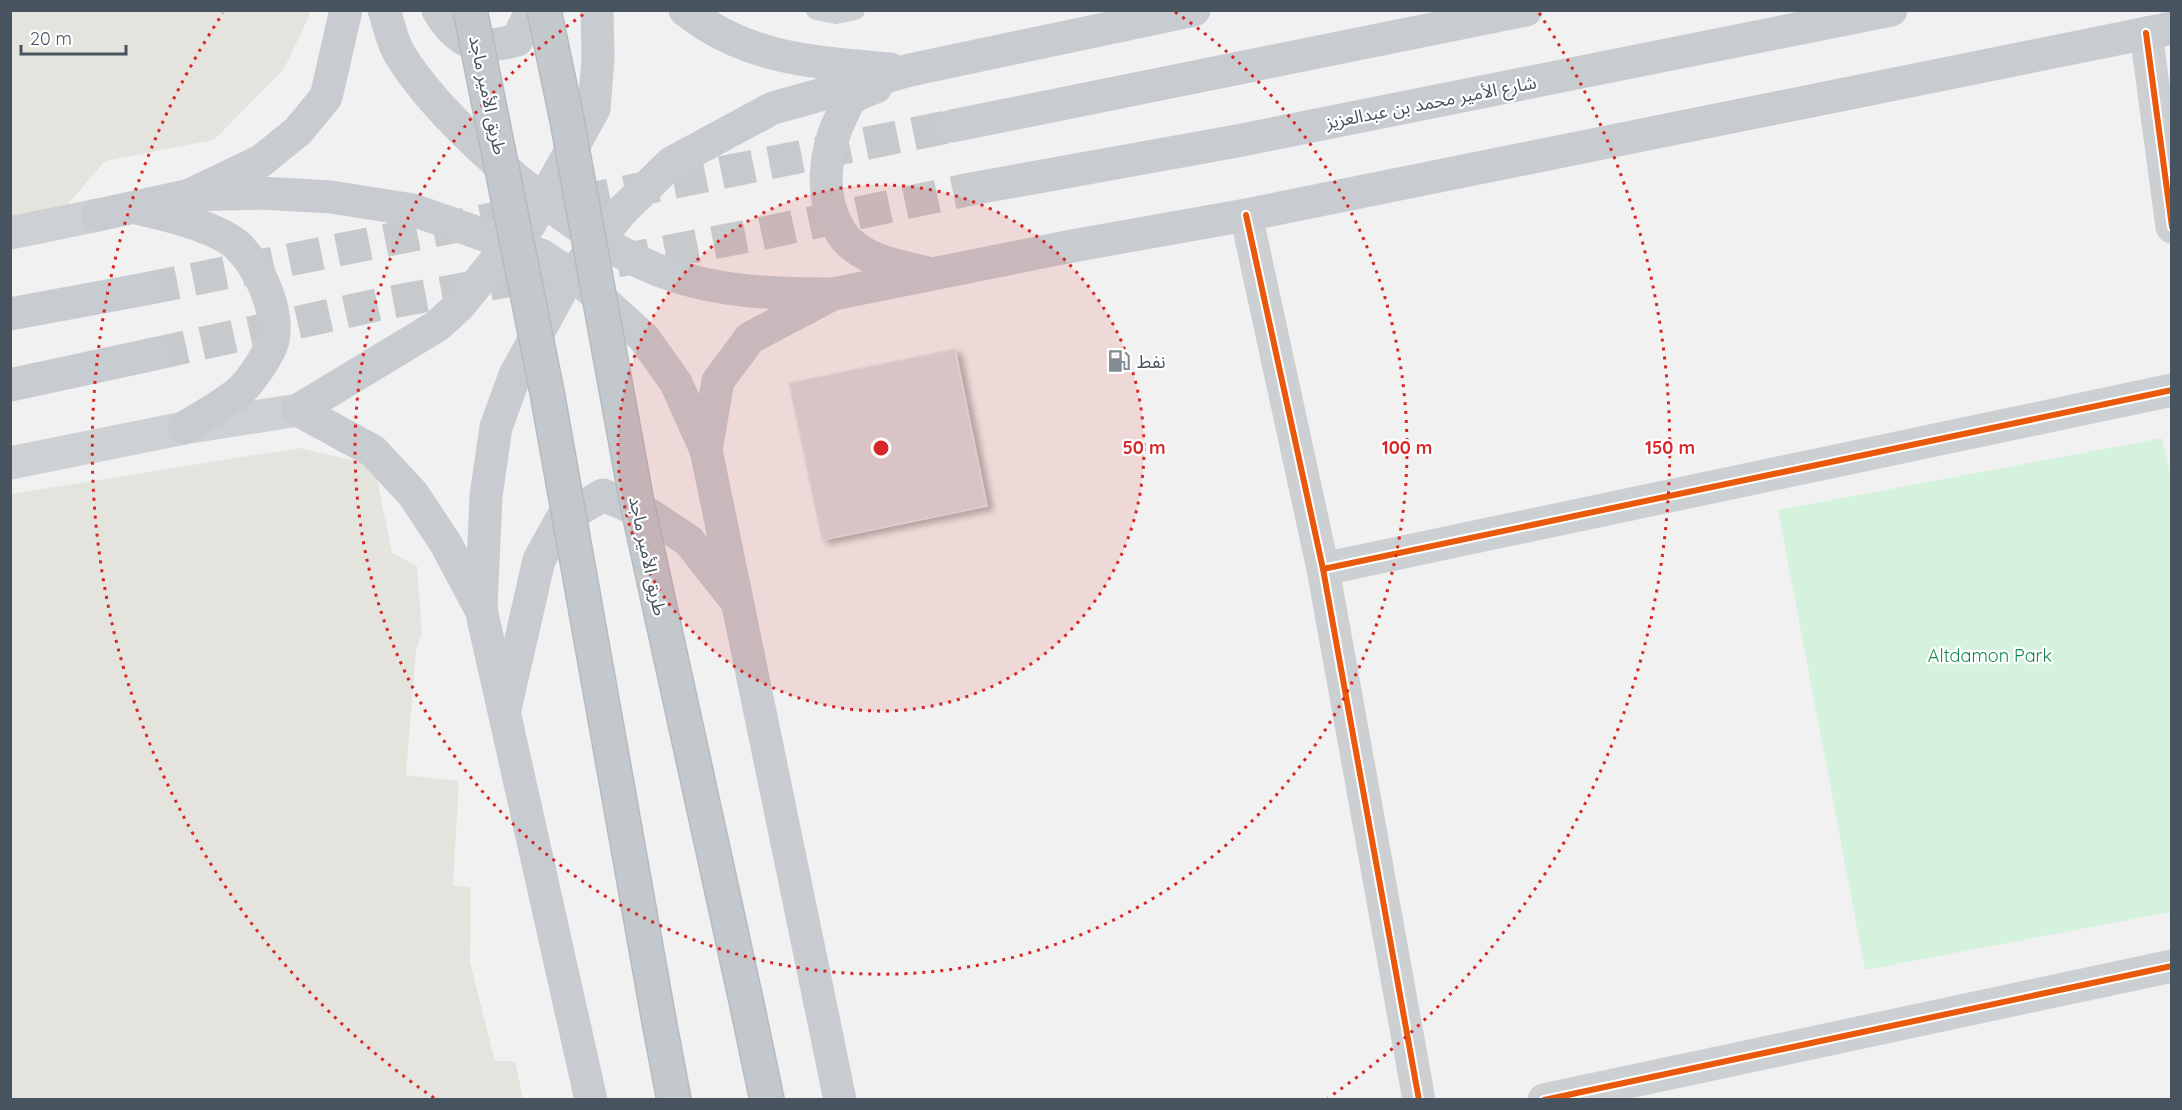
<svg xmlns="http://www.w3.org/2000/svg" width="2182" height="1110" font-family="Quicksand,'Noto Sans Arabic',sans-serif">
  <defs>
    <filter id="shadow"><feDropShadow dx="6" dy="4" stdDeviation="3" flood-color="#0004"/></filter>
  </defs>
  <rect width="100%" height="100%" fill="#f2f1f1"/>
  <polygon fill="#d5f2df" points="2162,438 2172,483 2171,912 1865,970 1778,510"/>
  <g fill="#e5e3dd">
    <polygon points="11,11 309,11 309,16 284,69 214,140 105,161 62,211 11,221"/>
    <polygon points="299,448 374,465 392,553 417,566 422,634 416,649 406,775 459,781 453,885 471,888 470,962 495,1061 515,1061 523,1099 11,1100 11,494"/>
  </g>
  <polygon fill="#d9d9db" stroke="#e3e3e4" stroke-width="1.5" filter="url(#shadow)" points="955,349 987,506 822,540 789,383"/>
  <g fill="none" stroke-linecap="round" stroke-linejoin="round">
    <g stroke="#c7cacc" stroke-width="33" stroke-dasharray="33 16" stroke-linecap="butt">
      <polyline points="617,261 759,234 971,189"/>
      <polyline points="145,289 952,126"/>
      <polyline points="154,354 381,304 551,273"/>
    </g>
    <g stroke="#b6bbc1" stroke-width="36">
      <g id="trunk">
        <polyline points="747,1005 767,1100"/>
        <polyline points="659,1021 674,1100"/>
      </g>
    </g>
    <polyline stroke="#cdd0d2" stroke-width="20" points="816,10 836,14 855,10"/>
    <g stroke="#cdd0d2" stroke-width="33">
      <polyline points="2146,33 2172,227"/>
      <polyline points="1246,215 1323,569 1419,1100"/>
      <polyline points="1323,569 2172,390"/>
      <polyline points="1544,1100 2172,966"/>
    </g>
    <g stroke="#cdd1d3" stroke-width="33">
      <polyline points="10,233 98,215"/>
      <polyline points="10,463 184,428 298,410"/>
    </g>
    <g stroke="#c8ccd0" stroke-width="33">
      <path d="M384 10C389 24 392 41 399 53 444 129 583 244 666 273 719 292 772 294 827 294"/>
      <path d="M438 10C458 45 480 51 517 40L532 10"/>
      <path d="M685 10C748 60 814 62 890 69"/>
      <path d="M876 87C868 90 857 94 851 99 847 102 845 110 842 115 824 151 818 198 842 234 859 259 896 266 924 272"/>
      <polyline points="952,126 1526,10"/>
      <polyline points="971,189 1237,141 1891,10"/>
      <polyline points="190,195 261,193 331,197 413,210 541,255 583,283 644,338 676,383 706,450 840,1100"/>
      <path d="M140 209C167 215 220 228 239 247 260 269 279 309 273 340 271 352 250 382 241 390 225 405 202 416 184 428"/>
      <polyline points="98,215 190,195 261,161 298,131 326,97 346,10"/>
      <polyline points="10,314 145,289"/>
      <polyline points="10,385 154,354"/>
      <polyline points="298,410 437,326 460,305 509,244 530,224 594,109 598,58 597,10"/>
      <polyline points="298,410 373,451 413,494 446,544 480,608"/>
      <polyline points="706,450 718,381 750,338 833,294 1072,246 1246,215 2172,28"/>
      <polyline points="505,709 539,560 561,520 603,495 650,515 689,541 733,597"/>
      <polyline points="591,1100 481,609 486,496 496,427 515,375 563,287 620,213 671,163 773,108 910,70 1194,10"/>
    </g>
    <use href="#trunk" stroke="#c2c8cc" stroke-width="33"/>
    <g stroke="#b6bbc1" stroke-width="36" stroke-linecap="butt">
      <g id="trunk-bridge">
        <polyline points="470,10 547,392 659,1021"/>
        <polyline points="544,10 567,120 637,503 747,1005"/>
      </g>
    </g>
    <use href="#trunk-bridge" stroke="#c2c8cc" stroke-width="33"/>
    <g stroke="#fff" stroke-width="10">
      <g id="cycleway">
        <polyline points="2146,33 2172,227"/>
        <polyline points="1246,215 1323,569 1419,1100"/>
        <polyline points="1323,569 2172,390"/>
        <polyline points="1544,1100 2172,966"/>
      </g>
    </g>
    <use href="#cycleway" stroke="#e8590c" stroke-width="6"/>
  </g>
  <circle cx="881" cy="448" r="263" fill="#d62828" fill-opacity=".12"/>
  <g fill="none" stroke="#d62828" stroke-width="3" stroke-dasharray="3 6">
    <circle cx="881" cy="448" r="263"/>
    <path d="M1175 12A526 526 0 1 1 587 12"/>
    <path d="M434 1098A789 789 0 0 1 223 13M1539 13A789 789 0 0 1 1328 1098"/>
  </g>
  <defs>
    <g id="fuel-bare" transform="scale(1.8)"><path d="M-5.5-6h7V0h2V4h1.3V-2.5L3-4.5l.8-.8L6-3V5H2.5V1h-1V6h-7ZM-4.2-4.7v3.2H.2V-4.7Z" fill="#838b92" stroke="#fff" stroke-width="2.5" paint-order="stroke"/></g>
  </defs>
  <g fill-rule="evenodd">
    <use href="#fuel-bare" x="1119" y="361"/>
  </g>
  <g text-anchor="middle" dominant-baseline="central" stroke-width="4.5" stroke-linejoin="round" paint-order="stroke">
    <g font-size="18" fill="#47545f" stroke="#fff">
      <text transform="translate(488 95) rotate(78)">طريق الأمير ماجد</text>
      <text transform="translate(1431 102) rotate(-11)">شارع الأمير محمد بن عبدالعزيز</text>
      <text transform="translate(648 556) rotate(78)">طريق الأمير ماجد</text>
    </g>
    <g font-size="18" fill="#47545f" stroke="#fff" text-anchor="start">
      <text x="1137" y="361">نفط</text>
    </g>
    <g font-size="18" fill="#13854a" stroke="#fff">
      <text x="1990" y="655">Altdamon Park</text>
    </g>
  </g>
  <circle cx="881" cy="448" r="9" fill="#d62828" stroke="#fff" stroke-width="3"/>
  <g font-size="18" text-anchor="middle" font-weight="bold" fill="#d62828" stroke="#fff" stroke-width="4.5" stroke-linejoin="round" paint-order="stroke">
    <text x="1144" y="454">50 m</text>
    <text x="1407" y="454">100 m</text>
    <text x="1670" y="454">150 m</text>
  </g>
  <rect width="2182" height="1110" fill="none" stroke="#47545f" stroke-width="24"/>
  <path d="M21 45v9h105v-9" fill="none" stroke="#47545f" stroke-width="3"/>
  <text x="30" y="45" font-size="18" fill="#47545f" stroke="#ffffff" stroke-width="4.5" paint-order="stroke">20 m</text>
</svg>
